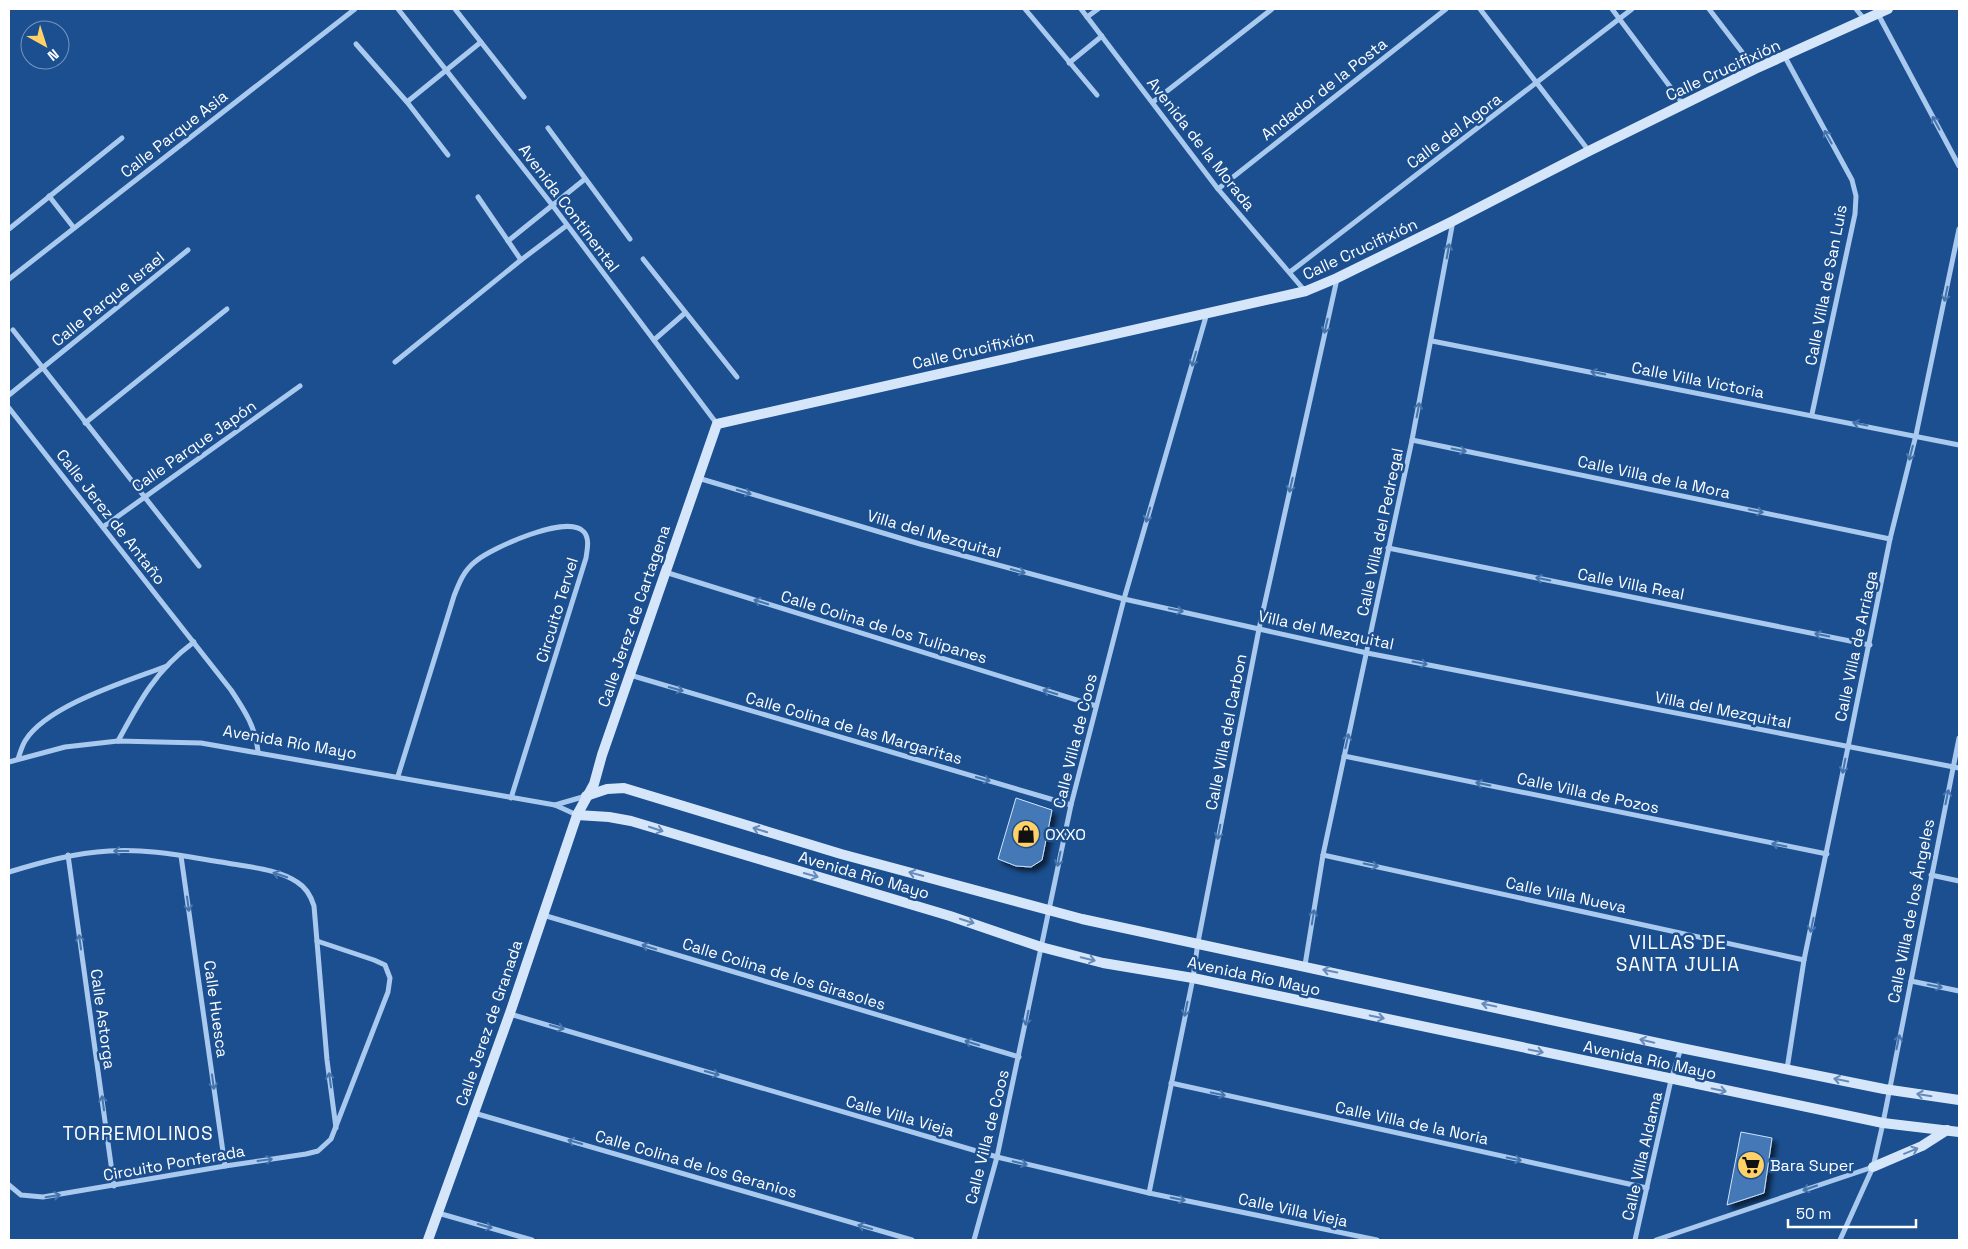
<svg xmlns="http://www.w3.org/2000/svg" width="1968" height="1249" font-family="'Space Grotesk',sans-serif">
  <defs>
    <filter id="shadow"><feDropShadow dx="4.5" dy="4.5" stdDeviation="2.5" flood-color="#0009"/></filter>
  </defs>
  <rect width="100%" height="100%" fill="#1b4f8f"/>
  <g fill="#4478b7" stroke="#cfe3fa" filter="url(#shadow)">
    <polygon points="1016,798 1052,810 1042,860 1031,867 1016,866 998,859"/>
    <polygon points="1741,1132 1772,1138 1764,1193 1727,1205"/>
  </g>
  <g fill="none" stroke-linecap="round" stroke-linejoin="round">
    <g stroke="#a9c9ee" stroke-width="5">
      <polyline points="398,9 553,206 717,424"/>
      <polyline points="455,9 524,97"/>
      <polyline points="1025,9 1097,95"/>
      <polyline points="1081,9 1218,189 1305,291"/>
      <polyline points="1480,9 1589,151"/>
      <polyline points="1612,9 1683,104"/>
      <polyline points="1709,9 1755,69"/>
      <polyline points="1856,9 1865,20"/>
      <polyline points="1878,14 1959,166"/>
      <polyline points="1087,17 1098,9"/>
      <polyline points="356,44 407,102 448,155"/>
      <polyline points="1785,57 1852,180 1856,196 1855,214 1812,414"/>
      <polyline points="1069,63 1102,36"/>
      <polyline points="407,102 481,42"/>
      <polyline points="1153,102 1272,9"/>
      <polyline points="548,128 630,239"/>
      <polyline points="1218,189 1446,9"/>
      <polyline points="49,196 74,228"/>
      <polyline points="478,197 521,260"/>
      <polyline points="9,229 122,138"/>
      <polyline points="508,241 585,179"/>
      <polyline points="643,259 737,377"/>
      <polyline points="1290,272 1632,9"/>
      <polyline points="9,279 355,9"/>
      <polyline points="13,330 199,566"/>
      <polyline points="654,340 685,313"/>
      <polyline points="1432,341 1959,445"/>
      <polyline points="395,362 521,260 566,226"/>
      <polyline points="9,395 188,250"/>
      <path d="M9 408 231 690C245 711 256 728 258 752"/>
      <polyline points="85,423 227,309"/>
      <polyline points="1412,440 1890,539"/>
      <polyline points="698,478 920,544 1124,599 1367,653 1959,768"/>
      <polyline points="103,527 300,386"/>
      <polyline points="1388,548 1870,645"/>
      <polyline points="665,572 1096,706"/>
      <polyline points="630,675 1071,805"/>
      <path d="M118 741C140 700 156 670 194 642"/>
      <polyline points="1344,756 1827,854"/>
      <path d="M18 759C20 753 22 746 25 741 47 705 128 681 167 666"/>
      <polyline points="9,762 65,747 118,741 201,743 555,805 577,815"/>
      <path d="M398 776 454 596C459 583 464 570 476 561 492 548 568 513 584 532 590 539 587 550 586 558L511 798"/>
      <polyline points="555,805 586,796"/>
      <polyline points="68,855 114,1186"/>
      <polyline points="1323,855 1804,960"/>
      <polyline points="181,856 225,1166"/>
      <path d="M9 872C42 862 74 853 109 851 149 848 188 857 227 863 249 867 278 869 297 882 307 888 311 896 314 906L327 1060 336 1128"/>
      <polyline points="1931,875 1959,881"/>
      <polyline points="543,915 1019,1057"/>
      <polyline points="1305,965 1323,855 1412,440 1453,221"/>
      <polyline points="1911,981 1959,991"/>
      <polyline points="510,1014 997,1157 1149,1193 1377,1240"/>
      <polyline points="1787,1069 1804,960 1848,747 1890,539 1916,435 1959,229"/>
      <polyline points="1171,1083 1647,1188"/>
      <polyline points="474,1113 912,1240"/>
      <polyline points="9,1185 21,1195 43,1197 225,1166 306,1154 318,1151 331,1139 388,992 390,978 385,965 374,960 317,941"/>
      <polyline points="1149,1193 1193,978 1198,942 1259,629 1337,279"/>
      <polyline points="438,1213 532,1240"/>
      <polyline points="974,1240 997,1157 1071,805 1124,599 1207,313"/>
      <polyline points="1635,1240 1671,1080 1681,1048"/>
      <polyline points="1656,1240 1873,1167"/>
      <polyline points="1840,1240 1873,1167 1883,1123 1959,738"/>
    </g>
    <g stroke="#d6e6fa" stroke-width="10">
      <polyline points="586,796 607,789 624,788 841,854 1082,919 1681,1048 1884,1089 1959,1100"/>
      <polyline points="577,815 609,817 631,821 950,916 1041,947 1103,963 1193,978 1883,1123 1959,1132"/>
      <polyline points="1873,1167 1922,1146 1947,1130"/>
      <polyline points="428,1240 510,1013 577,815 594,784 602,755 717,424 1306,291 1337,278 1453,221 1589,151 1755,69 1888,9"/>
    </g>
  </g>
  <defs><path id="oneway-shaft" d="M-6 0H5M1.5-3L5.5 0L1.5 3" fill="none" stroke-width="1.6" stroke-linecap="round" stroke-linejoin="round" transform="scale(1.25)"/></defs>
  <g stroke="#4674ac">
    <use href="#oneway-shaft" transform="translate(1936 123) rotate(-118)"/>
    <use href="#oneway-shaft" transform="translate(1828 137) rotate(-119)"/>
    <use href="#oneway-shaft" transform="translate(1448 251) rotate(-80)"/>
    <use href="#oneway-shaft" transform="translate(1946 294) rotate(102)"/>
    <use href="#oneway-shaft" transform="translate(1326 326) rotate(103)"/>
    <use href="#oneway-shaft" transform="translate(1194 359) rotate(106)"/>
    <use href="#oneway-shaft" transform="translate(1598 373) rotate(-169)"/>
    <use href="#oneway-shaft" transform="translate(1418 410) rotate(-79)"/>
    <use href="#oneway-shaft" transform="translate(1860 424) rotate(-168)"/>
    <use href="#oneway-shaft" transform="translate(1459 450) rotate(12)"/>
    <use href="#oneway-shaft" transform="translate(1911 453) rotate(104)"/>
    <use href="#oneway-shaft" transform="translate(1291 485) rotate(103)"/>
    <use href="#oneway-shaft" transform="translate(744 492) rotate(17)"/>
    <use href="#oneway-shaft" transform="translate(1756 511) rotate(12)"/>
    <use href="#oneway-shaft" transform="translate(1148 515) rotate(106)"/>
    <use href="#oneway-shaft" transform="translate(1018 571) rotate(15)"/>
    <use href="#oneway-shaft" transform="translate(1543 579) rotate(-169)"/>
    <use href="#oneway-shaft" transform="translate(761 602) rotate(-163)"/>
    <use href="#oneway-shaft" transform="translate(1176 610) rotate(12)"/>
    <use href="#oneway-shaft" transform="translate(1822 635) rotate(-169)"/>
    <use href="#oneway-shaft" transform="translate(1420 663) rotate(11)"/>
    <use href="#oneway-shaft" transform="translate(676 689) rotate(16)"/>
    <use href="#oneway-shaft" transform="translate(1050 692) rotate(-163)"/>
    <use href="#oneway-shaft" transform="translate(1347 741) rotate(-77)"/>
    <use href="#oneway-shaft" transform="translate(1844 766) rotate(101)"/>
    <use href="#oneway-shaft" transform="translate(983 779) rotate(16)"/>
    <use href="#oneway-shaft" transform="translate(1483 784) rotate(-168)"/>
    <use href="#oneway-shaft" transform="translate(1947 797) rotate(-78)"/>
    <use href="#oneway-shaft" transform="translate(1219 832) rotate(101)"/>
    <use href="#oneway-shaft" transform="translate(1779 845) rotate(-168)"/>
    <use href="#oneway-shaft" transform="translate(121 851) rotate(-180)"/>
    <use href="#oneway-shaft" transform="translate(1059 859) rotate(102)"/>
    <use href="#oneway-shaft" transform="translate(1371 865) rotate(12)"/>
    <use href="#oneway-shaft" transform="translate(280 875) rotate(-162)"/>
    <use href="#oneway-shaft" transform="translate(188 904) rotate(82)"/>
    <use href="#oneway-shaft" transform="translate(1313 917) rotate(-81)"/>
    <use href="#oneway-shaft" transform="translate(1812 925) rotate(102)"/>
    <use href="#oneway-shaft" transform="translate(80 942) rotate(-98)"/>
    <use href="#oneway-shaft" transform="translate(649 947) rotate(-163)"/>
    <use href="#oneway-shaft" transform="translate(1935 986) rotate(12)"/>
    <use href="#oneway-shaft" transform="translate(1186 1009) rotate(102)"/>
    <use href="#oneway-shaft" transform="translate(1027 1018) rotate(101)"/>
    <use href="#oneway-shaft" transform="translate(557 1027) rotate(16)"/>
    <use href="#oneway-shaft" transform="translate(1898 1042) rotate(-78)"/>
    <use href="#oneway-shaft" transform="translate(972 1043) rotate(-163)"/>
    <use href="#oneway-shaft" transform="translate(712 1073) rotate(16)"/>
    <use href="#oneway-shaft" transform="translate(330 1080) rotate(-98)"/>
    <use href="#oneway-shaft" transform="translate(213 1082) rotate(82)"/>
    <use href="#oneway-shaft" transform="translate(1218 1094) rotate(12)"/>
    <use href="#oneway-shaft" transform="translate(103 1103) rotate(-98)"/>
    <use href="#oneway-shaft" transform="translate(575 1142) rotate(-164)"/>
    <use href="#oneway-shaft" transform="translate(1514 1159) rotate(12)"/>
    <use href="#oneway-shaft" transform="translate(265 1160) rotate(-8)"/>
    <use href="#oneway-shaft" transform="translate(1020 1163) rotate(13)"/>
    <use href="#oneway-shaft" transform="translate(1810 1188) rotate(161)"/>
    <use href="#oneway-shaft" transform="translate(53 1196) rotate(-9)"/>
    <use href="#oneway-shaft" transform="translate(1178 1199) rotate(12)"/>
    <use href="#oneway-shaft" transform="translate(485 1226) rotate(16)"/>
    <use href="#oneway-shaft" transform="translate(865 1227) rotate(-164)"/>
  </g>
  <g stroke="#668bba">
    <use href="#oneway-shaft" transform="translate(656 829) rotate(18)"/>
    <use href="#oneway-shaft" transform="translate(760 830) rotate(-163)"/>
    <use href="#oneway-shaft" transform="translate(916 874) rotate(-165)"/>
    <use href="#oneway-shaft" transform="translate(811 875) rotate(16)"/>
    <use href="#oneway-shaft" transform="translate(967 921) rotate(18)"/>
    <use href="#oneway-shaft" transform="translate(1088 959) rotate(13)"/>
    <use href="#oneway-shaft" transform="translate(1330 971) rotate(-168)"/>
    <use href="#oneway-shaft" transform="translate(1489 1005) rotate(-168)"/>
    <use href="#oneway-shaft" transform="translate(1377 1017) rotate(12)"/>
    <use href="#oneway-shaft" transform="translate(1647 1041) rotate(-167)"/>
    <use href="#oneway-shaft" transform="translate(1536 1051) rotate(12)"/>
    <use href="#oneway-shaft" transform="translate(1841 1080) rotate(-168)"/>
    <use href="#oneway-shaft" transform="translate(1719 1090) rotate(11)"/>
    <use href="#oneway-shaft" transform="translate(1924 1095) rotate(-171)"/>
    <use href="#oneway-shaft" transform="translate(1911 1151) rotate(-22)"/>
  </g>
  <defs>
    <g id="shop-disc" transform="scale(1.4375)"><circle r="9.5" fill="#ffd166" stroke="#1b4f8f"/><path d="M-5-2.5h2.3a2.7 3.5 0 0 1 5.4 0H5L5.5 6h-11ZM-1.5-2.5h3a1.5 2.3 0 0 0-3 0Z" fill="#111"/></g>
    <g id="supermarket-disc" transform="scale(1.4375)"><circle r="9.5" fill="#ffd166" stroke="#1b4f8f"/><path d="M-6-5.5h2.5l.6 2H6L4.5 2H-2.5L-4.4-4H-6ZM-1.5 3.2a1.3 1.3 0 1 0 .1 0ZM3 3.2a1.3 1.3 0 1 0 .1 0Z" fill="#111"/></g>
  </defs>
  <g fill-rule="evenodd">
    <use href="#shop-disc" x="1026" y="834"/>
    <use href="#supermarket-disc" x="1751" y="1165"/>
  </g>
  <g text-anchor="middle" dominant-baseline="central" stroke-width="5" stroke-linejoin="round" paint-order="stroke">
    <g font-size="16" fill="#fff" stroke="#1b4f8f">
      <text transform="translate(1723 70) rotate(-25)">Calle Crucifixión</text>
      <text transform="translate(1324 89) rotate(-38)">Andador de la Posta</text>
      <text transform="translate(1454 131) rotate(-37)">Calle del Agora</text>
      <text transform="translate(174 134) rotate(-38)">Calle Parque Asia</text>
      <text transform="translate(1201 144) rotate(52)">Avenida de la Morada</text>
      <text transform="translate(569 208) rotate(53)">Avenida Continental</text>
      <text transform="translate(1360 249) rotate(-25)">Calle Crucifixión</text>
      <text transform="translate(1826 285) rotate(-79)">Calle Villa de San Luis</text>
      <text transform="translate(108 299) rotate(-39)">Calle Parque Israel</text>
      <text transform="translate(973 350) rotate(-13)">Calle Crucifixión</text>
      <text transform="translate(1698 380) rotate(11)">Calle Villa Victoria</text>
      <text transform="translate(194 446) rotate(-35)">Calle Parque Japón</text>
      <text transform="translate(1654 477) rotate(12)">Calle Villa de la Mora</text>
      <text transform="translate(111 517) rotate(52)">Calle Jerez de Antaño</text>
      <text transform="translate(1380 532) rotate(-78)">Calle Villa del Pedregal</text>
      <text transform="translate(934 534) rotate(16)">Villa del Mezquital</text>
      <text transform="translate(1631 584) rotate(11)">Calle Villa Real</text>
      <text transform="translate(557 610) rotate(-73)">Circuito Tervel</text>
      <text transform="translate(634 616) rotate(-71)">Calle Jerez de Cartagena</text>
      <text transform="translate(884 627) rotate(17)">Calle Colina de los Tulipanes</text>
      <text transform="translate(1326 630) rotate(12)">Villa del Mezquital</text>
      <text transform="translate(1856 646) rotate(-78)">Calle Villa de Arriaga</text>
      <text transform="translate(1723 710) rotate(11)">Villa del Mezquital</text>
      <text transform="translate(854 728) rotate(16)">Calle Colina de las Margaritas</text>
      <text transform="translate(1226 732) rotate(-79)">Calle Villa del Carbon</text>
      <text transform="translate(1075 741) rotate(-76)">Calle Villa de Coos</text>
      <text transform="translate(290 742) rotate(10)">Avenida Río Mayo</text>
      <text transform="translate(1588 793) rotate(12)">Calle Villa de Pozos</text>
      <text transform="translate(864 875) rotate(16)">Avenida Río Mayo</text>
      <text transform="translate(1566 895) rotate(12)">Calle Villa Nueva</text>
      <text transform="translate(1911 911) rotate(-79)">Calle Villa de los Ángeles</text>
      <text transform="translate(784 974) rotate(17)">Calle Colina de los Girasoles</text>
      <text transform="translate(1254 976) rotate(12)">Avenida Río Mayo</text>
      <text transform="translate(216 1009) rotate(82)">Calle Huesca</text>
      <text transform="translate(103 1019) rotate(82)">Calle Astorga</text>
      <text transform="translate(489 1023) rotate(-71)">Calle Jerez de Granada</text>
      <text transform="translate(1650 1060) rotate(12)">Avenida Río Mayo</text>
      <text transform="translate(900 1116) rotate(16)">Calle Villa Vieja</text>
      <text transform="translate(1412 1123) rotate(12)">Calle Villa de la Noria</text>
      <text transform="translate(987 1137) rotate(-76)">Calle Villa de Coos</text>
      <text transform="translate(1642 1156) rotate(-77)">Calle Villa Aldama</text>
      <text transform="translate(174 1163) rotate(-10)">Circuito Ponferada</text>
      <text transform="translate(696 1164) rotate(16)">Calle Colina de los Geranios</text>
      <text transform="translate(1293 1210) rotate(12)">Calle Villa Vieja</text>
    </g>
    <g font-size="16" fill="#fff" stroke="#1b4f8f" text-anchor="start">
      <text x="1045" y="834">OXXO</text>
      <text x="1770" y="1165">Bara Super</text>
    </g>
    <g font-size="19" letter-spacing="1" fill="#fff" stroke="#1b4f8f">
      <text x="1678" y="942">VILLAS DE<tspan x="1678" dy="22">SANTA JULIA</tspan></text>
      <text x="138" y="1133">TORREMOLINOS</text>
    </g>
  </g>
  <rect width="1968" height="1249" fill="none" stroke="#ffffff" stroke-width="20"/>
  <g transform="translate(45 45) rotate(141)"><circle r="24" fill="#1b4f8f" stroke="#7695bc"/>
  <path d="M0-4L9 19L0 12L-9 19Z" fill="#ffd166"/>
  <text y="-8" font-size="14" font-weight="bold" text-anchor="middle" fill="#ffffff">N</text>
  </g>
  <path d="M1788 1219v8h128v-8" fill="none" stroke="#ffffff" stroke-width="2.5"/>
  <text x="1796" y="1219" font-size="15" fill="#ffffff" stroke="#1b4f8f" stroke-width="4" paint-order="stroke">50 m</text>
</svg>
